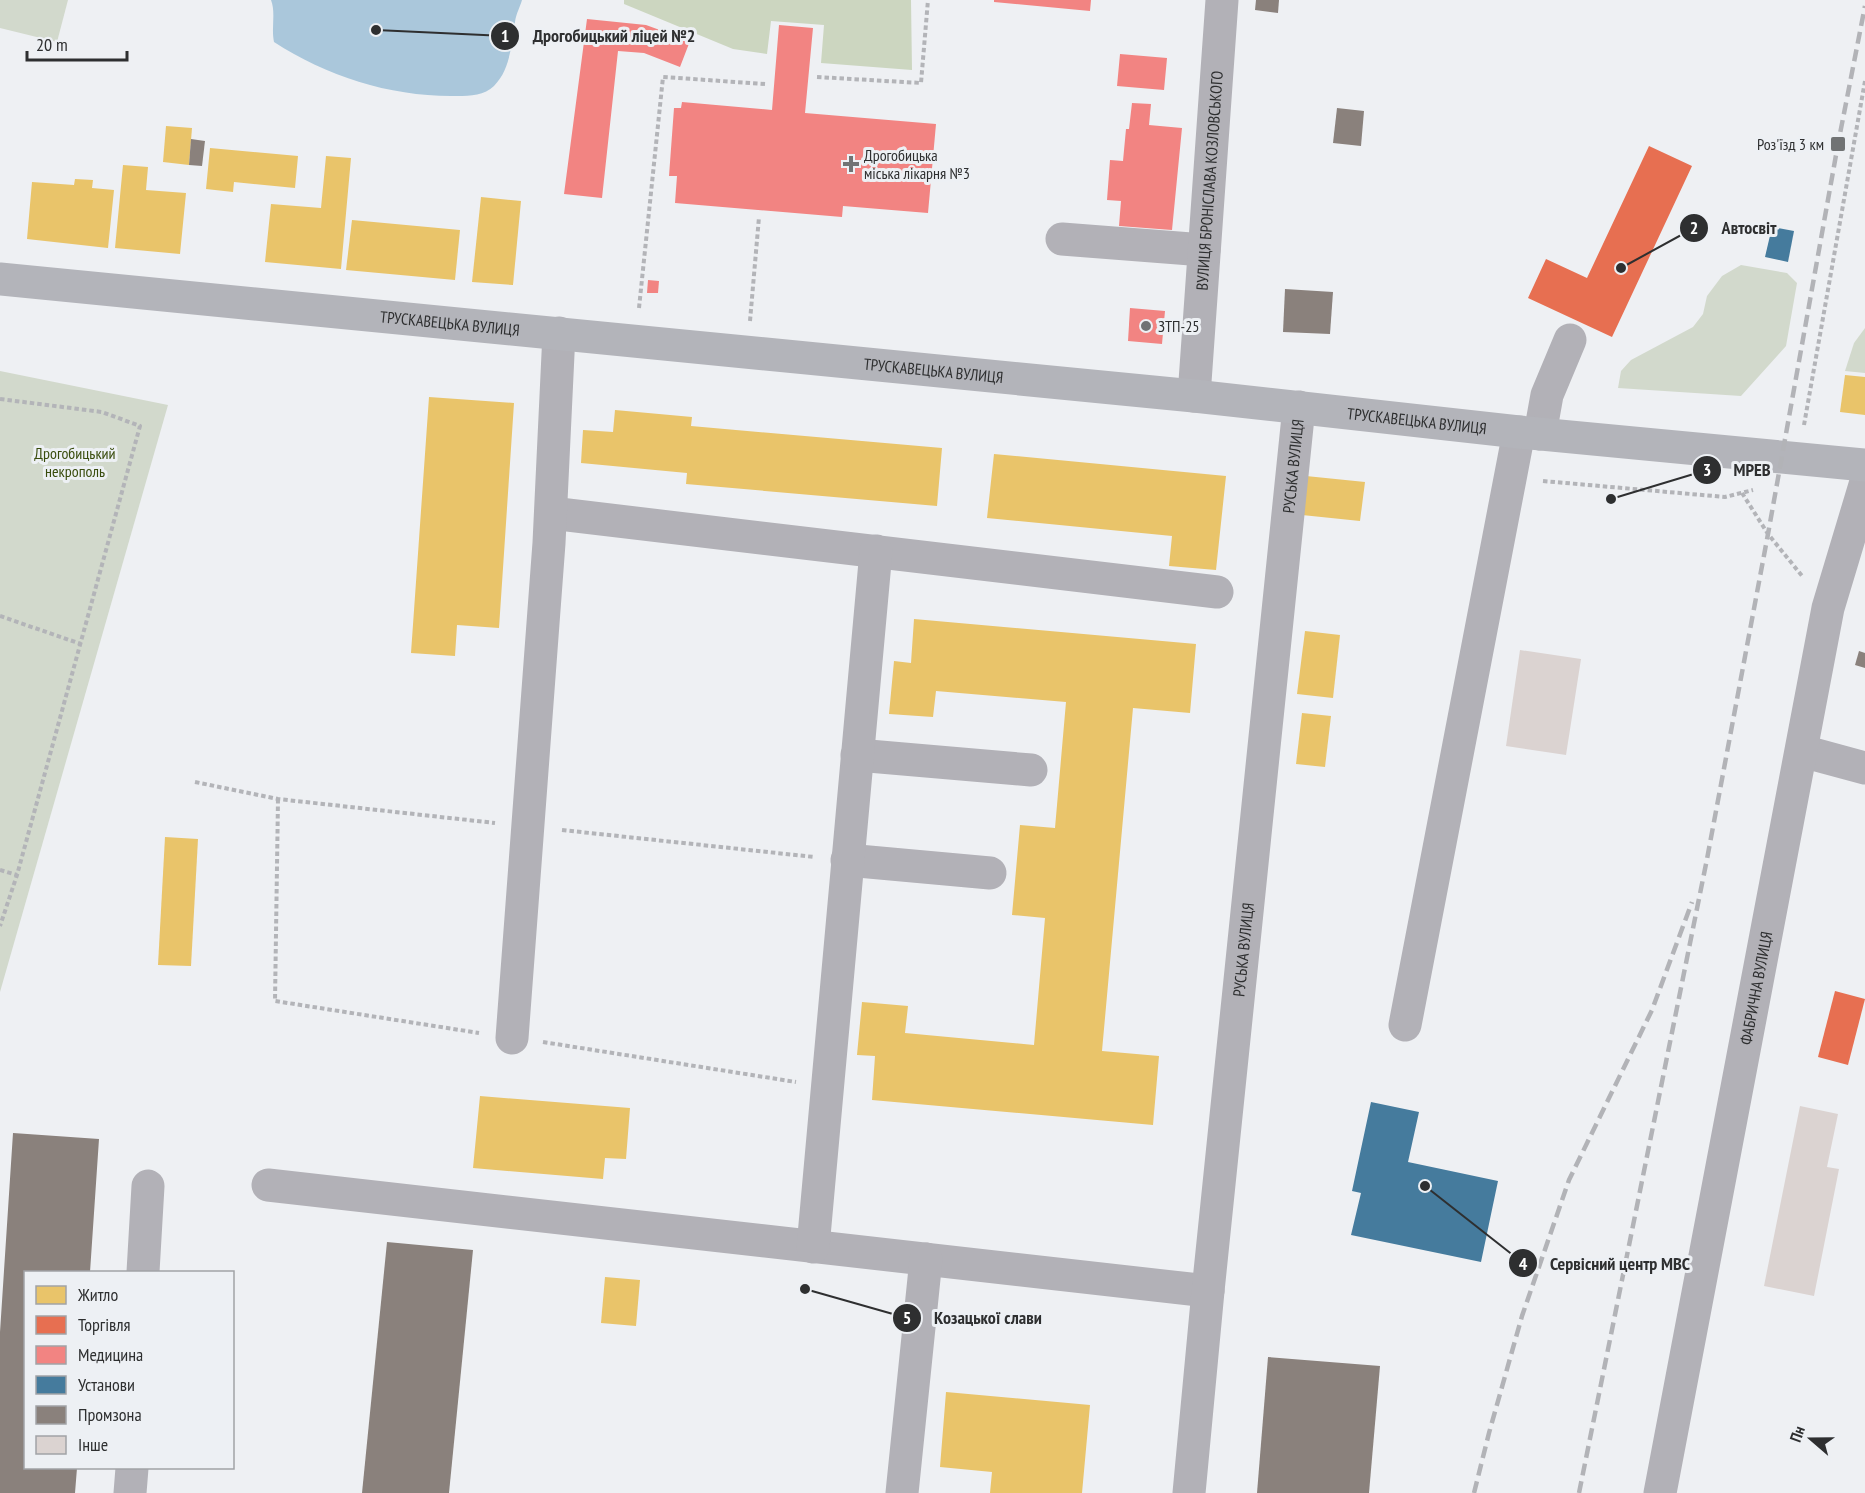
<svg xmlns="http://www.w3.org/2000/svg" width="1865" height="1493" font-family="'PT Sans Narrow',sans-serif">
  <rect width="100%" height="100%" fill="#eef0f3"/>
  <g fill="#d2d9cc">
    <polygon points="0,0 68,0 57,42 0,28"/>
    <polygon points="1741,265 1787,273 1797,283 1786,346 1741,396 1618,388 1621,371 1631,360 1693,327 1703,314 1707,296 1722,276"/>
    <polygon points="1865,328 1865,373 1845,371 1854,343"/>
    <polygon points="0,371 168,405 0,992"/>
  </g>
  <polygon fill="#ccd6c0" points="624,0 911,0 912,70 821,63 824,25 771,21 767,54 733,49 624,4"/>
  <path fill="#aac7db" d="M271 0H522C520 7 516 14 515 22 511 44 511 69 494 86 483 97 465 96 451 96 389 96 326 76 274 42 271 28 276 13 271 0Z"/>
  <g fill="#e9c46a">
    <polygon points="166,126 192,128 189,165 163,162"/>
    <polygon points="210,148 298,156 295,188 234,182 233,192 206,189"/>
    <polygon points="326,156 351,158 341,269 265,262 271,204 321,208"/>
    <polygon points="123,165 148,167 146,190 186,193 180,254 115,248"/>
    <polygon points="75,179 93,180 92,188 114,190 108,248 27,239 32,182 74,185"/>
    <polygon points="481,197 521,201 513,285 472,282"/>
    <polygon points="352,220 460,230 455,280 346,270"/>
    <polygon points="1845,375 1865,377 1865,415 1840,412"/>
    <polygon points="429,397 514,403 499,628 457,625 455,656 411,653"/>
    <polygon points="615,410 692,417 691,426 942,448 937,506 686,484 687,473 581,463 583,430 613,432"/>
    <polygon points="994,454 1226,476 1216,570 1169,566 1172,536 987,518"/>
    <polygon points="1306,476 1365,482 1360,521 1302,515"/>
    <polygon points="914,619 1196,644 1190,713 1133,708 1102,1051 1159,1056 1153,1125 872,1100 875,1056 857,1055 862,1002 908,1006 905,1033 1034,1045 1045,918 1012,915 1020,825 1055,828 1066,702 936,691 933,717 889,714 894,661 911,663"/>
    <polygon points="1305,631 1340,635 1333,698 1297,694"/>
    <polygon points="1302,713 1331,716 1325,767 1296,764"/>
    <polygon points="165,837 198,839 191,966 158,965"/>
    <polygon points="480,1096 630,1108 626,1159 605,1158 603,1179 473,1168"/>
    <polygon points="605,1277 640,1280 636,1326 601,1323"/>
    <polygon points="946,1392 1090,1405 1082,1493 990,1493 992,1472 940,1467"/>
  </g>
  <g fill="#e76f51">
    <polygon points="1649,146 1692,166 1612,337 1528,298 1546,259 1587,278"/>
    <polygon points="1835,991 1865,999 1848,1065 1818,1057"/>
  </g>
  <g fill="#f28482">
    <polygon points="994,0 1091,0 1090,11 994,2"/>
    <polygon points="587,19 646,25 690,41 680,67 644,53 618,51 602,198 564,194"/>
    <polygon points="779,25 813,28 805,113 936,124 928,213 843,206 842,217 675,203 677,176 669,176 674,108 681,108 682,102 772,110"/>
    <polygon points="1120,54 1167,58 1164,90 1117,86"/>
    <polygon points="1132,103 1151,104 1149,125 1182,128 1172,230 1119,226 1121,201 1107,200 1110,160 1123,161 1126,129 1129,129"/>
    <polygon points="648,280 659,281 658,293 647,293"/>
    <polygon points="1130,308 1165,311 1162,344 1128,341"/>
  </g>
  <g fill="#457b9d">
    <polygon points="1772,227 1794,231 1788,262 1765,257"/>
    <polygon points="1371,1102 1419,1112 1408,1162 1498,1181 1481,1262 1351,1235 1361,1193 1352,1191"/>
  </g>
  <g fill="#8a817c">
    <polygon points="1256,0 1279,0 1278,13 1255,10"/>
    <polygon points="1337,108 1364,111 1361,146 1333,143"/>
    <polygon points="191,139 205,141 202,166 189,165"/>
    <polygon points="1285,289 1333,292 1330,334 1283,332"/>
    <polygon points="1859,651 1865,653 1865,668 1855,665"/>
    <polygon points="13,1133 99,1139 90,1272 26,1272 26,1468 77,1468 75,1493 0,1493 0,1332"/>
    <polygon points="387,1242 473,1250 449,1493 362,1493"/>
    <polygon points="1268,1357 1380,1366 1369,1493 1257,1493"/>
  </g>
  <g fill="#dbd3d1">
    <polygon points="1520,650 1581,659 1566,755 1506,746"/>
    <polygon points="1800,1106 1838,1114 1827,1167 1839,1169 1814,1296 1764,1286"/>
  </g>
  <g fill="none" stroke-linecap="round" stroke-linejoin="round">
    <g stroke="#b3b4b8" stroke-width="4" stroke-dasharray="4.5 3" stroke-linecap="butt">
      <polyline points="817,77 921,83 928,0"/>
      <polyline points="639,308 663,77 765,84"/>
      <polyline points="750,321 759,217"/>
      <polyline points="0,399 102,412 140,426 17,875 0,926"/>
      <polyline points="1804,425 1865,81"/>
      <polyline points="1543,481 1725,497 1753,490"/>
      <polyline points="1742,493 1768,534 1803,577"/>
      <polyline points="0,616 81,644"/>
      <polyline points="195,782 278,799 495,823"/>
      <polyline points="278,799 275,1001 479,1033"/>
      <polyline points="562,830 814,857"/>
      <polyline points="0,870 17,875"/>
      <polyline points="543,1042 796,1082"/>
    </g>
    <g stroke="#b2b1b7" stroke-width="33">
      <polyline points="1062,239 1204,250"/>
      <path id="s1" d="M1194 396 1222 0"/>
      <polyline points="1540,434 1547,395 1570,340"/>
      <polyline points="551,513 1217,592"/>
      <polyline points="1802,751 1865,768"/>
      <polyline points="857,755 1031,770"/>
      <polyline points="847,860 990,873"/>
      <polyline points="1405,1025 1519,432"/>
      <polyline points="512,1038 549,543 559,333"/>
      <polyline points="268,1185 1208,1291"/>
      <polyline points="813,1247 876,551"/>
      <polyline points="143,1272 148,1186"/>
      <polyline points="130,1493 132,1468"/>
      <polyline points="902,1493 926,1259"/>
      <path id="s2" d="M1189 1493 1208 1291 1299 407"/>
      <path id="s3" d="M1660 1493 1828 608 1865 485"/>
    </g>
    <path stroke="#b3b4ba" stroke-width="33" id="s4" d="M0 279 1194 396 1519 432 1865 465"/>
    <g stroke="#b2b3b7" stroke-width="4.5" stroke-dasharray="12 6" stroke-linecap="butt">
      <polyline points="1474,1493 1489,1433 1522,1316 1569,1180 1652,1010 1692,902"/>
      <polyline points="1579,1493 1707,859 1768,534 1838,144 1865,6"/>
    </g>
  </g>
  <g fill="#717374" stroke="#edf0f4" stroke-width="2">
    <rect x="1830" y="136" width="16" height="16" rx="3"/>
    <path d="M848 155h6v6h6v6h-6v6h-6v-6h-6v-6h6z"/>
    <circle cx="1146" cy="326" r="6"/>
  </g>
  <g text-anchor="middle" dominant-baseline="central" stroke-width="6" stroke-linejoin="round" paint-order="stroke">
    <g font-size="16" fill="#2e2f30" stroke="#edf0f4" text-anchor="start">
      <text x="1824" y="144" text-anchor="end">Роз'їзд 3 км</text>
      <text x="864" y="155">Дрогобицька<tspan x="864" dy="18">міська лікарня №3</tspan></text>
      <text x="1158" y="326">ЗТП-25</text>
    </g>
    <g font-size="16" fill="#2e2f30" stroke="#edf0f4">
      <text stroke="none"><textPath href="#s1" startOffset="216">ВУЛИЦЯ БРОНІСЛАВА КОЗЛОВСЬКОГО</textPath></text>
      <text stroke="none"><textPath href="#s4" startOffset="452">ТРУСКАВЕЦЬКА ВУЛИЦЯ</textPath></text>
      <text stroke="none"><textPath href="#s4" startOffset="938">ТРУСКАВЕЦЬКА ВУЛИЦЯ</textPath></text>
      <text stroke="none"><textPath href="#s4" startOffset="1424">ТРУСКАВЕЦЬКА ВУЛИЦЯ</textPath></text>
      <text stroke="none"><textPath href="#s2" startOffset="1032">РУСЬКА ВУЛИЦЯ</textPath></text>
      <text stroke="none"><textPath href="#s2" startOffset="546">РУСЬКА ВУЛИЦЯ</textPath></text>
      <text stroke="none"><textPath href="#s3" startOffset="514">ФАБРИЧНА ВУЛИЦЯ</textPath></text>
    </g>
    <g font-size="16" fill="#394c0d" stroke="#edf0f4">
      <text x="75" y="453">Дрогобицький<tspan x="75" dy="18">некрополь</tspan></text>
    </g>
  </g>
  <path fill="none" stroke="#2e2f30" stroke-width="2" d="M376 30L505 36M1621 268L1694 228M1611 499L1707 470M1425 1186L1523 1263M805 1289L907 1318"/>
  <g fill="#2e2f30" stroke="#edf0f4" stroke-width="2">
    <circle cx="376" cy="30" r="6"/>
    <circle cx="1621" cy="268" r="6"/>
    <circle cx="1611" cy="499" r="6"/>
    <circle cx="1425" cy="1186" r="6"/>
    <circle cx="805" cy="1289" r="6"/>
    <circle cx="505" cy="36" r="15"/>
    <circle cx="1694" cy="228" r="15"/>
    <circle cx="1707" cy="470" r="15"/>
    <circle cx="1523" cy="1263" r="15"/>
    <circle cx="907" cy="1318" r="15"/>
  </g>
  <g font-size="18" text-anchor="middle" font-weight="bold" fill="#fff">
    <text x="505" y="42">1</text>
    <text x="1694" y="234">2</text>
    <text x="1707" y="476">3</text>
    <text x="1523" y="1270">4</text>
    <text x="907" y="1324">5</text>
  </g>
  <g font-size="18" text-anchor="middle" font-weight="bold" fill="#2e2f30" stroke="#edf0f4" stroke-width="6" stroke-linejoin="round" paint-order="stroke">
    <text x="614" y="42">Дрогобицький ліцей №2</text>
    <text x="1749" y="234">Автосвіт</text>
    <text x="1752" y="476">МРЕВ</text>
    <text x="1620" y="1270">Сервісний центр МВС</text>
    <text x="988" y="1324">Козацької слави</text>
  </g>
  <rect x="24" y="1271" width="210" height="198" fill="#edf0f4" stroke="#a1a3a6" stroke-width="1.5"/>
  <rect x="36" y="1286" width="30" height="18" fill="#e9c46a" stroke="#a1a3a6" stroke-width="1.5"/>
  <text x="78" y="1301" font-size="18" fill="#2e2f30">Житло</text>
  <rect x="36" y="1316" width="30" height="18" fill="#e76f51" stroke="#a1a3a6" stroke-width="1.5"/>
  <text x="78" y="1331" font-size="18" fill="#2e2f30">Торгівля</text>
  <rect x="36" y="1346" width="30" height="18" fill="#f28482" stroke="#a1a3a6" stroke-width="1.5"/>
  <text x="78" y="1361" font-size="18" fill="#2e2f30">Медицина</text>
  <rect x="36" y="1376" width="30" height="18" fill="#457b9d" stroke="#a1a3a6" stroke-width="1.5"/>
  <text x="78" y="1391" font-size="18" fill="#2e2f30">Установи</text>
  <rect x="36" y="1406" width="30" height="18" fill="#8a817c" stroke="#a1a3a6" stroke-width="1.5"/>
  <text x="78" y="1421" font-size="18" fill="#2e2f30">Промзона</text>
  <rect x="36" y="1436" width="30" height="18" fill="#dbd3d1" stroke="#a1a3a6" stroke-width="1.5"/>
  <text x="78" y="1451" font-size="18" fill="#2e2f30">Інше</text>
  <g transform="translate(1811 1439) rotate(290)" stroke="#edf0f4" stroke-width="4.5" paint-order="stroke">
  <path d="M0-4.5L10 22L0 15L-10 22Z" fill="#2e2f30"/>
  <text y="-9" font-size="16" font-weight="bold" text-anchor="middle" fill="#2e2f30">Пн</text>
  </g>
  <path d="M27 51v9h100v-9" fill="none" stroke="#2e2f30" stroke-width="3"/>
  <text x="36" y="51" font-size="18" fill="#2e2f30" stroke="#edf0f4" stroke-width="4.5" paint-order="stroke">20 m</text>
</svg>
